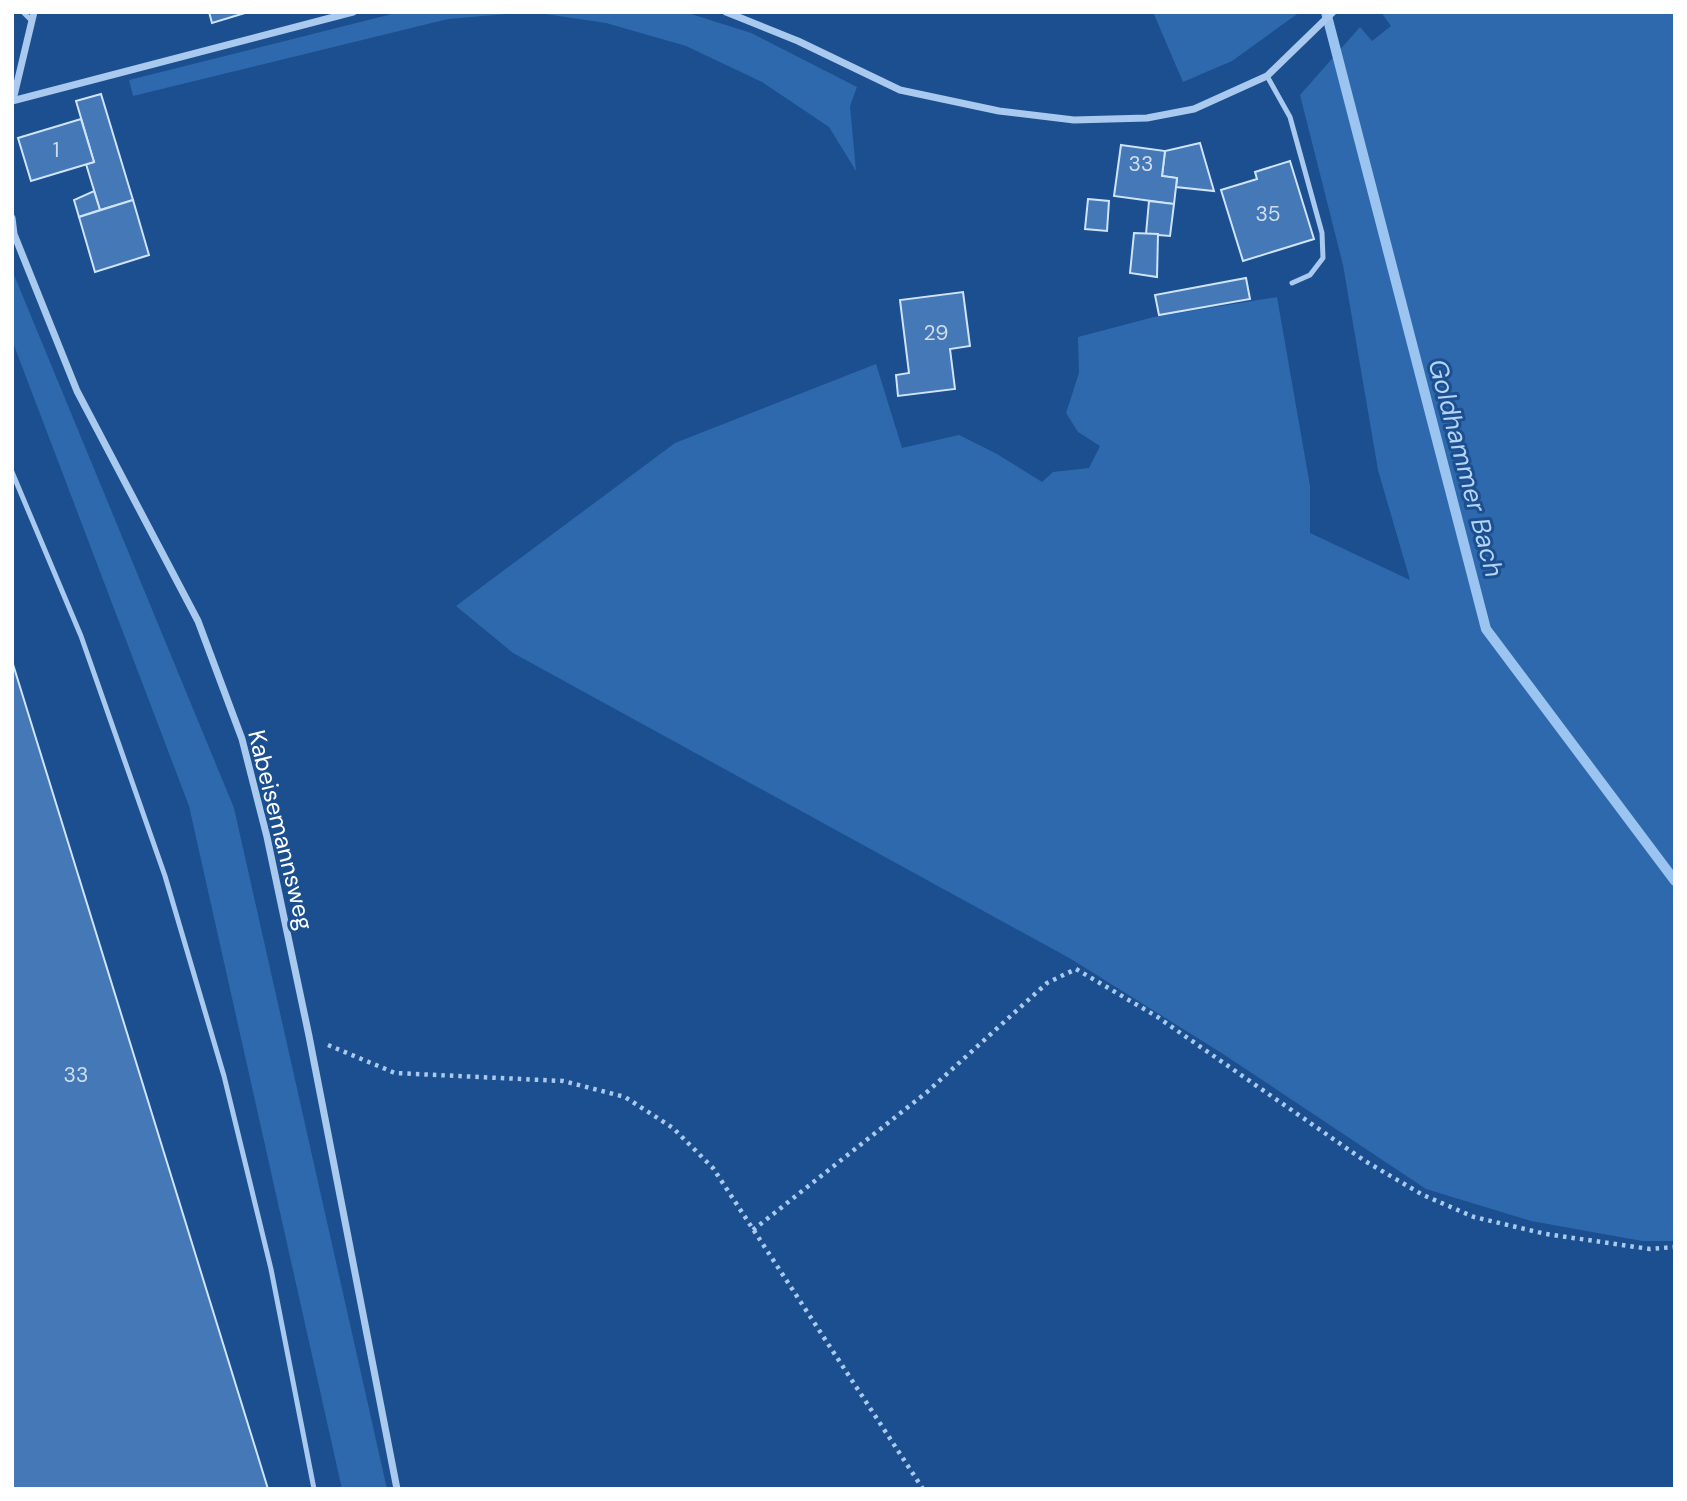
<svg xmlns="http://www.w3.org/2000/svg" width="1687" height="1501" font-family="'DM Sans',sans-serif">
  <rect width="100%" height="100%" fill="#1b4f8f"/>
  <g fill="#2e69ad">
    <polygon points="400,12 685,12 751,33 857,87 850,106 856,171 829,127 762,82 686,46 606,23 532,12 448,19 133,96 129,80"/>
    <polygon points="1153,12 1300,12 1232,61 1183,82"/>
    <polygon points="1381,12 1675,12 1675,1241 1642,1241 1531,1221 1426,1189 1220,1052 1071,959 513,653 456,606 675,443 876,364 902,448 959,435 997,454 1042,482 1053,472 1089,468 1100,446 1078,432 1066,413 1079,373 1078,337 1154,317 1277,297 1310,486 1310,533 1410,580 1378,470 1343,265 1300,95 1360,27 1372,41 1391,26"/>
    <polygon points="12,270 234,808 387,1489 342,1489 189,806 12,340"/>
  </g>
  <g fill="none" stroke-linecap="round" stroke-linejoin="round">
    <polyline stroke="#9cc4f0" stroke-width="10" points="1326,12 1486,629 1675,881"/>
  </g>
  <g fill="#4478b7" stroke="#cfe3fa" stroke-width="2">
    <polygon points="209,12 245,12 245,13 212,23"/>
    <polygon points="101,94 133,200 100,210 86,164 94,162 76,101"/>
    <polygon points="81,119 94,162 31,181 18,138"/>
    <polygon points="1200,143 1214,191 1176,187 1177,178 1162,176 1165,151"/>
    <polygon points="1121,145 1165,151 1162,176 1177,178 1174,204 1114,196"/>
    <polygon points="1290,161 1314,239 1243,261 1221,190 1257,179 1255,172"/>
    <polygon points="94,191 100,210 79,217 74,200"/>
    <polygon points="1088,199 1109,201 1107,231 1085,229"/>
    <polygon points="133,200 149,255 95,272 79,217"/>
    <polygon points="1149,201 1174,204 1170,236 1146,234"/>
    <polygon points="1134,233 1158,234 1157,277 1130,273"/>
    <polygon points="1246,278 1250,299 1159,315 1155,295"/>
    <polygon points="963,292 970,346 950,349 955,389 898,396 896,375 909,373 900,300"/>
    <polygon points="12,661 268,1489 12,1489"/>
  </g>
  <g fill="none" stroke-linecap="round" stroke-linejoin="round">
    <g stroke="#a9c9ee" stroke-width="4.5" stroke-dasharray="3.5 5" stroke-linecap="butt">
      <polyline points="328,1045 395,1073 563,1081 625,1097 673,1128 713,1168 923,1489"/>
      <polyline points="753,1230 927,1092 1047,983 1076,969 1156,1016 1365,1161 1423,1195 1474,1217 1546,1234 1650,1249 1675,1247"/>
    </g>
    <g stroke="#a9c9ee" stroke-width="5">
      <polyline points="23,12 31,20"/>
      <polyline points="1267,76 1290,117 1322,233 1323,258 1310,275 1292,283"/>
      <polyline points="12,472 81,636 165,876 224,1076 271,1269 314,1489"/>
    </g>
    <g stroke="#a9c9ee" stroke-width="7">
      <polyline points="726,12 798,41 900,90 999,111 1074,120 1147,118 1194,109 1267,76 1333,12"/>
      <polyline points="13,100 34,12"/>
      <polyline points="12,101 353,12"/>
      <polyline points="12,218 14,234 77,391 198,621 242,739 267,837 309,1036 397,1489"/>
    </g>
  </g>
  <g text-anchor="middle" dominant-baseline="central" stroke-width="6" stroke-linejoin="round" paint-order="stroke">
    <g font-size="21" fill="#d0dded">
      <text x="56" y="150">1</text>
      <text x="1141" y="164">33</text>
      <text x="1268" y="214">35</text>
      <text x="936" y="333">29</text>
      <text x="76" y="1075">33</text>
    </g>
    <g font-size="24" fill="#fff" stroke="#1b4f8f">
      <text transform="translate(281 830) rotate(76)">Kabeisemannsweg</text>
    </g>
    <g font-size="26" font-style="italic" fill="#b5d3f5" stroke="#1b4f8f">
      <text transform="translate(1466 468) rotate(75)">Goldhammer Bach</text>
    </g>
  </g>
  <rect width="1687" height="1501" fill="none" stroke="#ffffff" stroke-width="28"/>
</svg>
